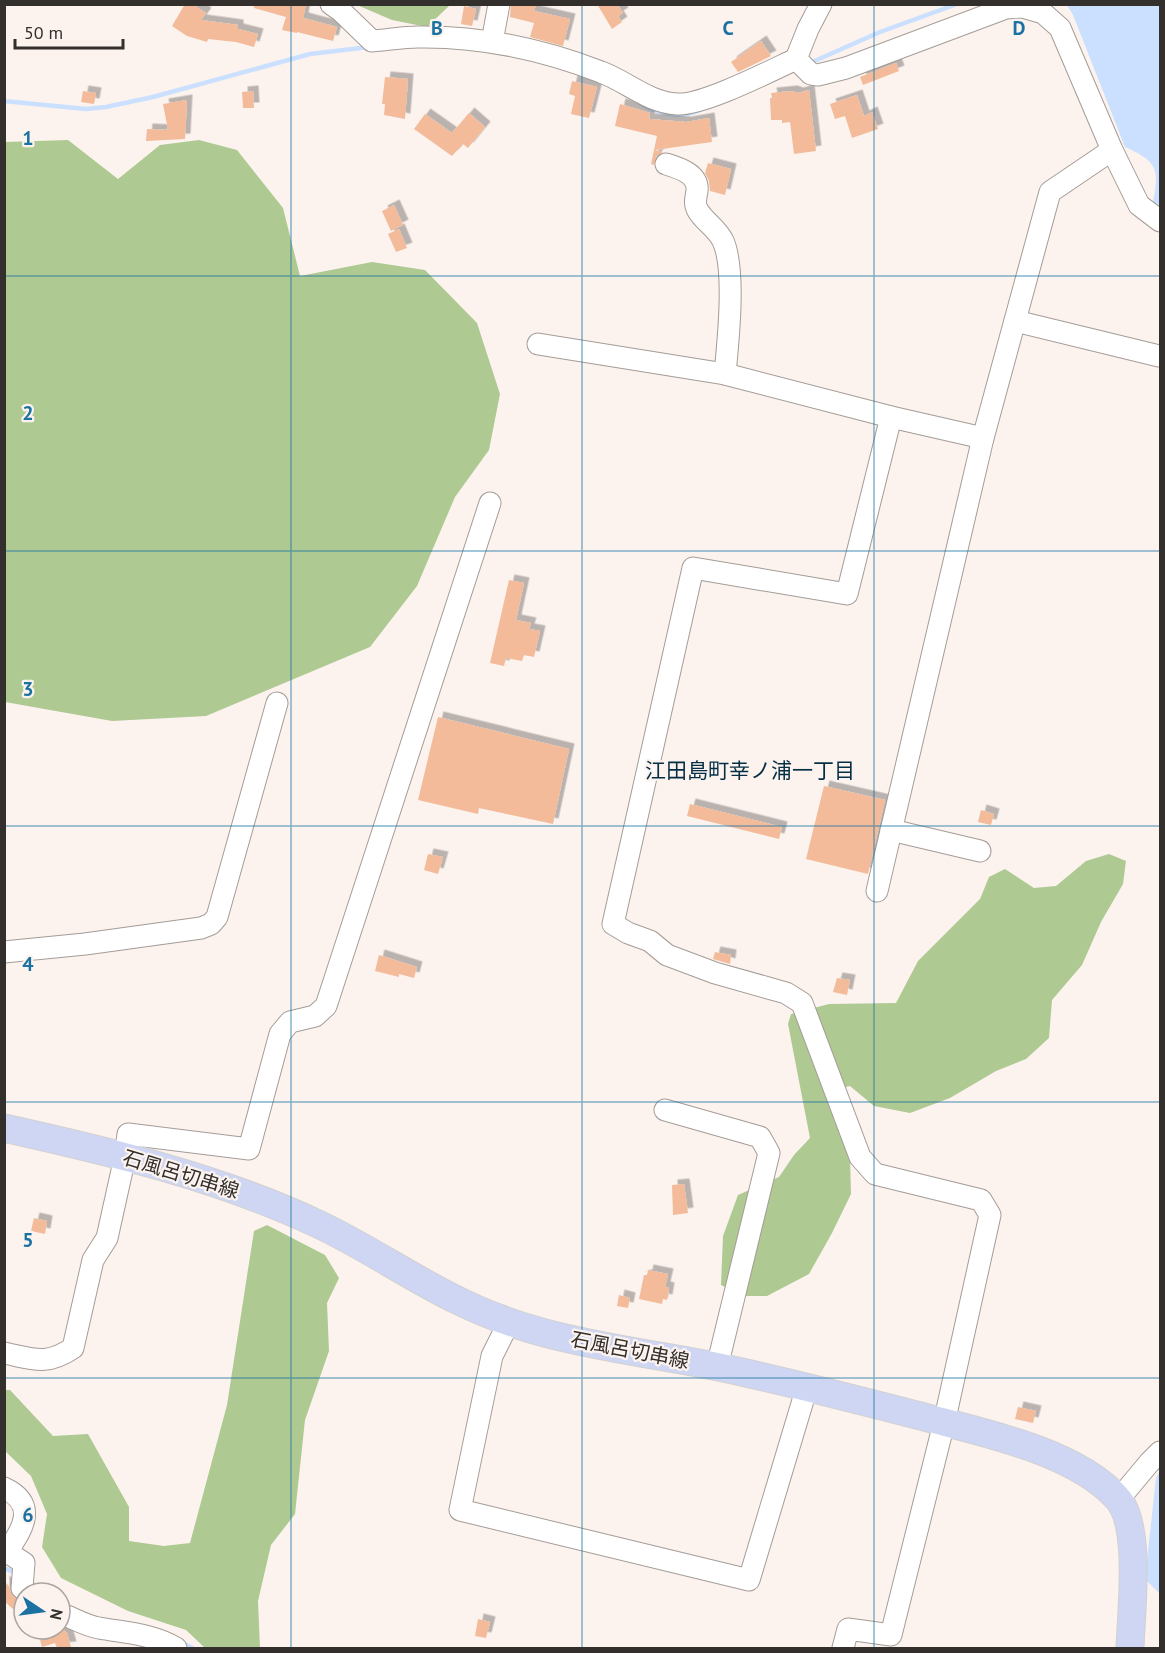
<svg xmlns="http://www.w3.org/2000/svg" width="1165" height="1653" font-family="'PT Sans','Noto Sans JP',sans-serif">
  <defs>
    <filter id="shadow"><feDropShadow dx="5.5" dy="-5.5" stdDeviation="0" flood-color="#0004"/></filter>
  </defs>
  <rect width="100%" height="100%" fill="#fcf3ee"/>
  <g fill="#aec992">
    <polygon points="357,5 450,5 427,27 392,20"/>
    <polygon points="68,140 118,179 160,145 199,140 237,150 283,208 300,276 372,262 425,270 477,323 500,394 489,450 455,497 417,586 370,647 206,716 112,721 5,702 5,142"/>
    <polygon points="1109,854 1126,861 1123,884 1101,922 1082,965 1052,1000 1049,1038 1026,1059 996,1071 950,1098 910,1113 874,1106 850,1086 828,1091 850,1158 851,1194 832,1233 809,1274 767,1296 744,1296 721,1285 723,1236 738,1195 779,1177 794,1155 810,1138 788,1024 791,1014 829,1004 896,1003 918,961 980,899 989,877 1005,869 1034,888 1056,886 1086,861"/>
    <polygon points="267,1225 325,1255 339,1278 327,1303 329,1351 305,1420 295,1514 271,1545 258,1601 260,1648 205,1648 186,1630 128,1611 61,1578 42,1547 47,1514 31,1476 5,1451 5,1390 10,1390 53,1436 88,1434 129,1507 129,1541 164,1546 190,1543 227,1405 254,1231"/>
  </g>
  <g fill="#cae0fe">
    <path d="M1067 5H1160V208L1153 202C1160 168 1156 161 1125 147L1073 15Z"/>
    <polygon points="1160,1471 1160,1594 1145,1579 1156,1478"/>
  </g>
  <g fill="none" stroke-linecap="round" stroke-linejoin="round">
    <g stroke="#cae0fe" stroke-width="4.5">
      <polyline points="810,63 880,32 957,4"/>
      <polyline points="4,101 86,109 106,107 153,97 310,54 369,47"/>
      <path d="M640 103C658 114 680 119 700 110"/>
      <polyline points="4,1568 16,1573"/>
      <polyline points="32,1584 46,1593"/>
      <polyline points="181,1642 192,1648"/>
    </g>
  </g>
  <g fill="#f3bb99" filter="url(#shadow)">
    <polygon points="185,4 192,4 206,13 201,20 238,25 238,29 258,34 254,47 236,42 208,39 207,42 187,36 172,26"/>
    <polygon points="254,4 306,4 303,18 337,27 333,41 297,32 297,33 282,30 286,17 254,8"/>
    <polygon points="511,4 536,4 534,11 570,19 563,46 530,37 534,23 510,17"/>
    <polygon points="597,4 617,4 623,13 618,16 622,22 612,29"/>
    <polygon points="464,6 476,9 472,26 461,24"/>
    <polygon points="761,41 771,56 738,72 731,62"/>
    <polygon points="896,63 899,71 863,85 860,77"/>
    <polygon points="385,77 408,79 405,119 384,115 385,104 382,104"/>
    <polygon points="572,81 597,87 589,118 571,114 575,96 569,94"/>
    <polygon points="809,90 816,151 794,154 790,122 782,123 782,120 771,120 770,98 772,98 771,93 792,91 798,93"/>
    <polygon points="83,91 96,93 94,104 81,102"/>
    <polygon points="253,91 254,108 243,108 242,92"/>
    <polygon points="857,95 864,116 872,112 878,129 852,138 845,116 835,119 830,104"/>
    <polygon points="187,100 185,139 146,141 147,129 168,130 163,104"/>
    <polygon points="620,104 650,113 649,119 686,122 709,118 712,142 655,150 663,152 657,155 654,165 651,164 657,136 615,126"/>
    <polygon points="469,113 485,127 468,148 463,144 452,156 414,129 425,114 452,133"/>
    <polygon points="708,163 731,169 725,195 710,191 709,181 705,173"/>
    <polygon points="394,205 403,225 391,231 382,211"/>
    <polygon points="399,229 407,248 396,252 388,234"/>
    <polygon points="509,580 524,583 516,620 531,623 529,629 540,631 534,657 524,655 522,661 506,658 504,666 490,663"/>
    <polygon points="438,717 569,749 553,824 479,808 478,814 418,800"/>
    <polygon points="824,786 885,800 868,874 806,859"/>
    <polygon points="690,804 782,827 779,839 687,816"/>
    <polygon points="981,810 994,814 991,825 978,822"/>
    <polygon points="428,854 443,857 438,874 424,870"/>
    <polygon points="715,952 731,955 730,964 713,959"/>
    <polygon points="379,955 417,967 414,978 399,974 399,977 375,971"/>
    <polygon points="837,978 850,980 847,995 833,992"/>
    <polygon points="684,1184 688,1213 673,1215 672,1185"/>
    <polygon points="34,1218 47,1221 45,1234 31,1231"/>
    <polygon points="648,1270 668,1274 665,1287 669,1288 667,1300 663,1299 662,1304 639,1299 644,1275 647,1275"/>
    <polygon points="619,1295 630,1298 628,1308 617,1306"/>
    <polygon points="1018,1407 1036,1411 1033,1423 1015,1419"/>
    <polygon points="4,1581 9,1586 11,1593 19,1602 13,1609 4,1601"/>
    <polygon points="478,1619 490,1622 486,1638 475,1636"/>
    <polygon points="37,1629 63,1629 67,1633 71,1647 57,1648 55,1643 42,1647"/>
  </g>
  <g fill="none" stroke-linecap="round" stroke-linejoin="round">
    <g stroke="#a49c97" stroke-width="23">
      <g id="minor">
        <path d="M331 4 341 11 372 41C387 40 403 37 418 37 480 36 544 50 601 72 626 81 649 103 677 104 702 106 770 71 796 59"/>
        <polyline points="821,4 808,29 796,59 811,74 818,75 846,68 1006,8 1022,7 1043,13 1060,28 1112,150 1139,205 1160,221"/>
        <polyline points="492,42 499,4"/>
        <path d="M666 164C679 168 699 174 697 191 696 198 694 203 697 209 703 221 717 228 723 241 736 269 728 342 725 374"/>
        <polyline points="1015,321 1159,356"/>
        <polyline points="538,344 725,374 891,417 983,438"/>
        <polyline points="891,830 980,851"/>
        <polyline points="877,891 983,438 1050,192 1112,150"/>
        <polyline points="4,952 85,944 201,928 211,924 217,917 277,703"/>
        <polyline points="665,1110 760,1137 769,1153 717,1367"/>
        <polyline points="509,1322 492,1356 460,1510 749,1580 807,1387"/>
        <path d="M4 1353C34 1359 46 1366 73 1348L93 1260 107 1238 125 1157 128 1134 249 1149 280 1034 290 1022 315 1016 326 1006 490 503"/>
        <path d="M4 1488C38 1504 23 1530 7 1551"/>
        <polyline points="1119,1499 1149,1463 1160,1452"/>
        <polyline points="4,1550 24,1563 22,1588 28,1593"/>
        <path d="M60 1613C73 1618 86 1626 99 1628 126 1633 153 1634 176 1648"/>
        <polyline points="843,1648 848,1629 891,1635 944,1423 990,1215 981,1200 875,1174 860,1157 802,1003 786,993 715,973 667,955 650,941 628,933 613,924 693,568 847,594 891,417"/>
      </g>
    </g>
    <g stroke="#d2d1d1" stroke-width="29">
      <path id="major" d="M4 1128C112 1152 218 1177 318 1224 367 1247 411 1278 459 1301 485 1314 513 1324 541 1332 599 1348 660 1355 719 1367 789 1382 858 1400 928 1418 985 1433 1076 1452 1117 1498 1142 1524 1131 1612 1130 1648"/>
    </g>
    <use href="#minor" stroke="#fff" stroke-width="21"/>
    <use href="#major" stroke="#ced6f3" stroke-width="27"/>
  </g>
  <path fill="none" stroke="#1b72a2" stroke-width="1.5" stroke-opacity="0.55" d="M291 4V1648M582 4V1648M874 4V1648M4 276H1160M4 551H1160M4 826H1160M4 1102H1160M4 1378H1160"/>
  <g text-anchor="middle" dominant-baseline="central" stroke-width="4.5" stroke-linejoin="round" paint-order="stroke">
    <g font-size="20" fill="#322f2d" stroke="#fcf3ee">
      <text transform="translate(181 1174) rotate(17)">石風呂切串線</text>
      <text transform="translate(630 1350) rotate(11)">石風呂切串線</text>
    </g>
    <g font-size="21" fill="#042e44" stroke="#fcf3ee">
      <text x="750" y="770">江田島町幸ノ浦一丁目</text>
    </g>
  </g>
  <g font-size="20" text-anchor="middle" font-weight="bold" fill="#1b72a2" stroke="#fcf3ee" stroke-width="4.5" stroke-linejoin="round" paint-order="stroke">
    <text x="437" y="35">B</text>
    <text x="728" y="35">C</text>
    <text x="1019" y="35">D</text>
    <text x="28" y="145">1</text>
    <text x="28" y="420">2</text>
    <text x="28" y="696">3</text>
    <text x="28" y="971">4</text>
    <text x="28" y="1247">5</text>
    <text x="28" y="1522">6</text>
  </g>
  <rect width="1165" height="1653" fill="none" stroke="#322f2d" stroke-width="12"/>
  <g transform="translate(42 1611) rotate(103)"><circle r="28" fill="#fcf3ee" stroke="#aba5a1" stroke-width="1.5"/>
  <path d="M0-4.5L10 22L0 15L-10 22Z" fill="#1b72a2"/>
  <text y="-9" font-size="16" font-weight="bold" text-anchor="middle" fill="#322f2d">N</text>
  </g>
  <path d="M15 39v9h108v-9" fill="none" stroke="#322f2d" stroke-width="3"/>
  <text x="24" y="39" font-size="18" fill="#322f2d" stroke="#fcf3ee" stroke-width="4.5" paint-order="stroke">50 m</text>
</svg>
